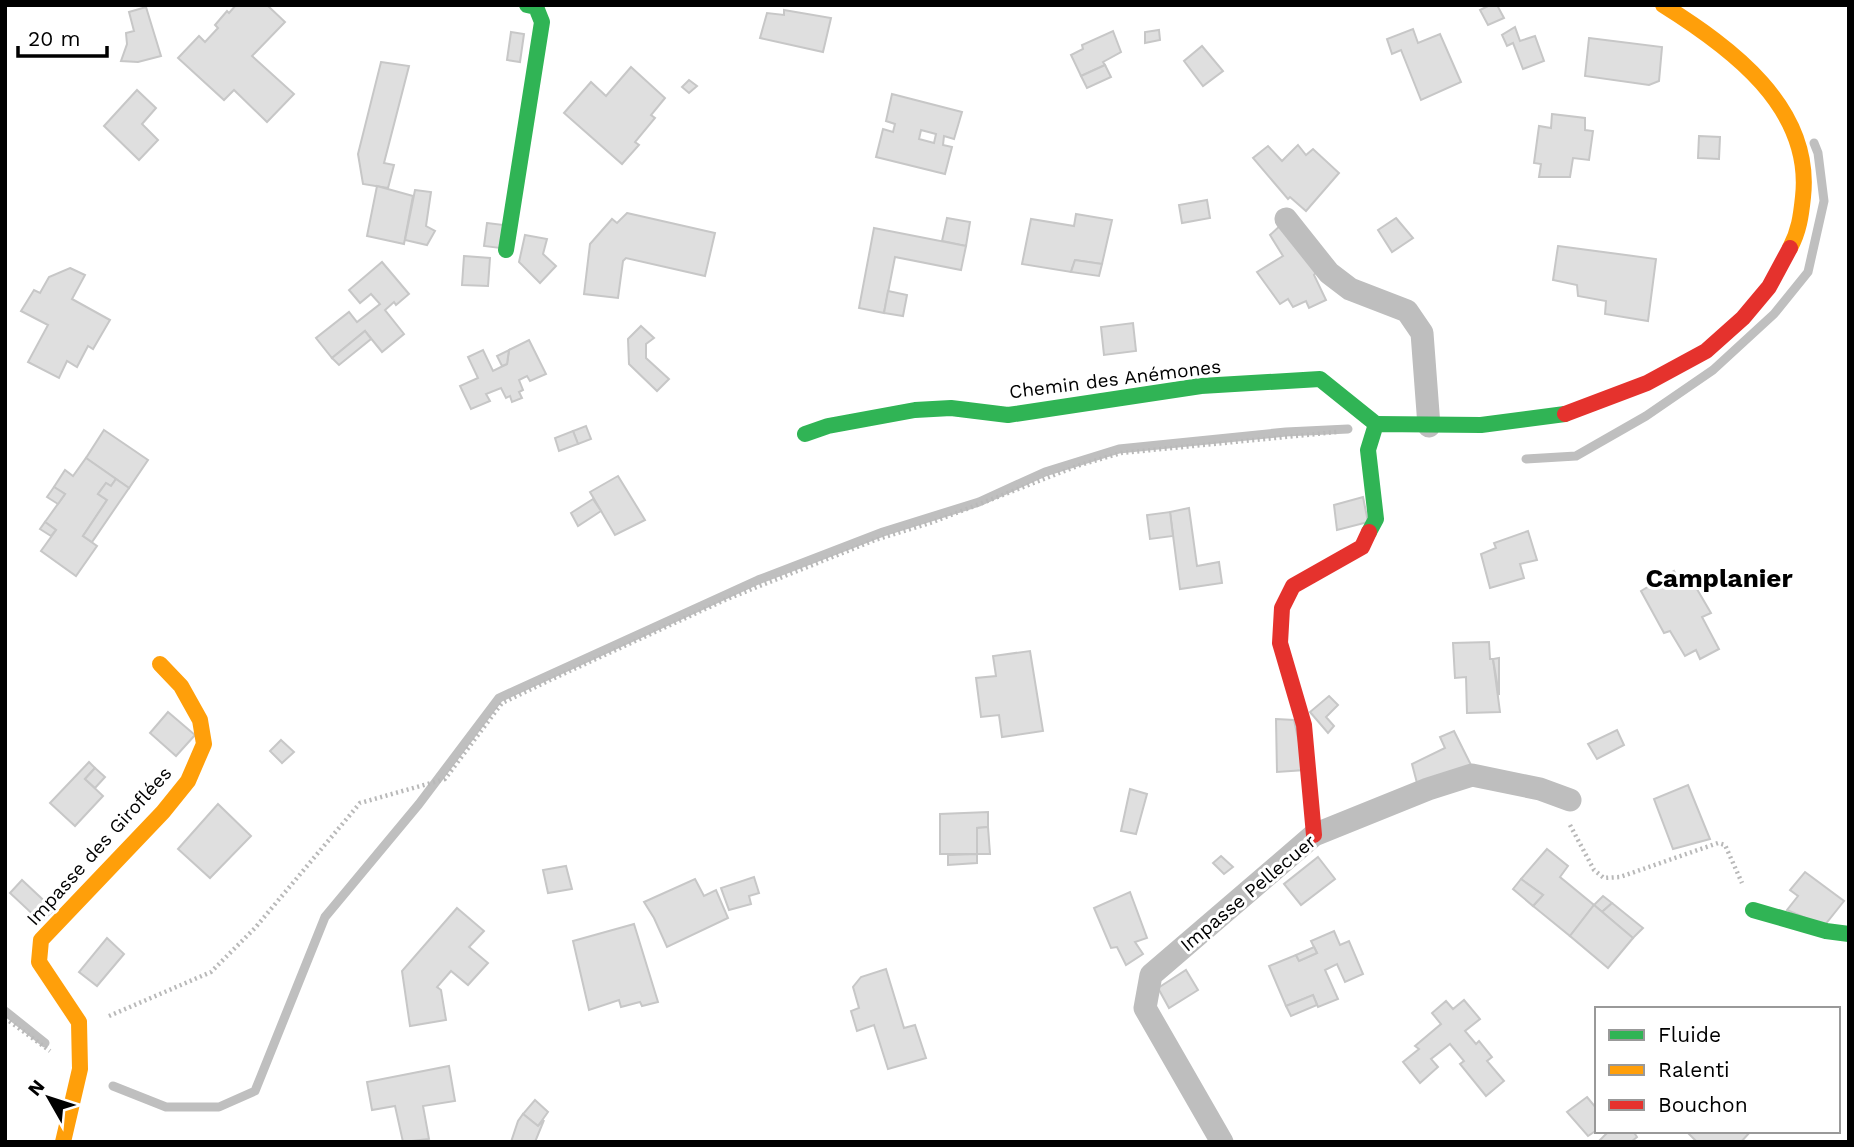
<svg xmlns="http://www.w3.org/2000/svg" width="1854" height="1147" font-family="'Work Sans',sans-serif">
  <rect width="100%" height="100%" fill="#fff"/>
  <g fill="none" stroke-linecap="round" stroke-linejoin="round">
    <g stroke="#bfbfbf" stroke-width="9">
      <polyline points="1526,459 1576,456 1646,416 1713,370 1774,314 1808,272 1824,201 1818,153 1814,143"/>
      <polyline points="5,1011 45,1043"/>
      <polyline points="113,1086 166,1107 219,1107 255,1091 325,917 419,804 499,698 758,580 883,532 979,502 1045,472 1119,449 1286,432 1348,429"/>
    </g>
  </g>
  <g fill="#dfdfdf" stroke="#c7c7c7" stroke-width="2" fill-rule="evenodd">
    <polygon points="236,5 267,5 285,22 252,56 294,94 267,122 234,90 224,100 178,58 199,36 205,42 218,28 215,25 227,11 229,13"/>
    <polygon points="1490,5 1497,5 1504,18 1488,25 1480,10"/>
    <polygon points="146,7 161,56 138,62 121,61 127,44 126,33 134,31 129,12"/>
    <polygon points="784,10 831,18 823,52 760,38 767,13 784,15"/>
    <polygon points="1515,27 1520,41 1535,36 1544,61 1523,69 1513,43 1507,46 1502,35"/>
    <polygon points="1413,29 1418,43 1440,34 1461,82 1421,100 1401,50 1392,54 1387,39"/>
    <polygon points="1159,30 1160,40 1145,43 1145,32"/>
    <polygon points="1113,31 1121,52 1103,62 1105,65 1081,76 1071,55 1083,49 1082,45"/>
    <polygon points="511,32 524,34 520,62 507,60"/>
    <polygon points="1589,38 1662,47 1659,81 1649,85 1585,76"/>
    <polygon points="1202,46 1223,71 1203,86 1184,61"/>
    <polygon points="381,62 409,66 384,163 394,165 388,188 363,184 358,154"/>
    <polygon points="1105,65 1111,77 1087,88 1081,76"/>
    <polygon points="631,67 665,98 651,115 655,118 635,142 639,145 622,164 564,113 591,82 606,96"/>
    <polygon points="689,80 697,86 689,93 682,87"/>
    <polygon points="137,90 156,108 142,124 158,140 139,160 104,126"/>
    <path d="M892 94 962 112 954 139 944 136 943 145 952 147 945 174 876 157 883 129 893 132 895 124 886 121ZM921 130 936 134 934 143 919 139Z"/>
    <polygon points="1552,114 1585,118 1585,130 1593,131 1589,160 1573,158 1570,177 1539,177 1541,164 1534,163 1539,126 1551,128"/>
    <polygon points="1699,136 1720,137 1719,159 1698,158"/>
    <polygon points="1298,145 1306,155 1313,149 1339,173 1306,211 1290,197 1288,199 1253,158 1268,146 1282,161"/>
    <polygon points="377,186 413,196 404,244 367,236"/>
    <polygon points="415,190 431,192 426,226 435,231 427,245 405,240"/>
    <polygon points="1207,200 1210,218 1182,223 1179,205"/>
    <polygon points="627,213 715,233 705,276 626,258 623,261 618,298 584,294 590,244 612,219 617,223"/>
    <polygon points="1076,214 1112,220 1102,264 1075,260 1071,272 1022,264 1031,219 1074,226"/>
    <polygon points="947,218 970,222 966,246 942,241"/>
    <polygon points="1396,218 1413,238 1392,252 1378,230"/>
    <polygon points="487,223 504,225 500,248 484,246"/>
    <polygon points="1283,223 1318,270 1314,275 1326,300 1309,308 1306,301 1293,307 1288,299 1280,304 1257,272 1283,256 1270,235"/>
    <polygon points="874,228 966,246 961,270 895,257 884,313 859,308"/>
    <polygon points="525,235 547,239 543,254 556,266 540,283 519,262"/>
    <polygon points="1558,246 1656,259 1648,321 1605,314 1606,301 1578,296 1577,285 1553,280"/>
    <polygon points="464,256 490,258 488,286 462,285"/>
    <polygon points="1075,260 1102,264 1099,276 1071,272"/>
    <polygon points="382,262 409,294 396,305 394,302 385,310 404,334 382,352 365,331 332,358 316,338 349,312 357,322 380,304 371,294 360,303 349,290"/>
    <polygon points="70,268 85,275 72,299 110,320 93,349 88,346 77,367 67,361 59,378 28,362 48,325 21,311 34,290 40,293 49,277"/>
    <polygon points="888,291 907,295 903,316 884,313"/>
    <polygon points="1133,323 1136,351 1104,355 1101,327"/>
    <polygon points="641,326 654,338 646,344 646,358 669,379 657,391 629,364 628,339"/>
    <polygon points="365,331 371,339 339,365 332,358"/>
    <polygon points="529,340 546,374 530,381 527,376 519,380 523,390 519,392 522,398 512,402 510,396 506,398 501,388 486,394 490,401 471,409 460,386 478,378 468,357 483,350 493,371 507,364 509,350"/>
    <polygon points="509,350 507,364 502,366 497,356"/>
    <polygon points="586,426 591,439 578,444 573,431"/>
    <polygon points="104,430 148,460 129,488 86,458"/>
    <polygon points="573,431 578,444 559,451 555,438"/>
    <polygon points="86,458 116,479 111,486 106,483 98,494 107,500 83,536 97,546 76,576 41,551 56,530 45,522 65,494 54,487 65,470 73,476"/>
    <polygon points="618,476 645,520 615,535 590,492"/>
    <polygon points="116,479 129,488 92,542 83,536 107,500 98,494 106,483 111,486"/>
    <polygon points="54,487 65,494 58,504 47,497"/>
    <polygon points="1363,497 1368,522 1337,530 1334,505"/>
    <polygon points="593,499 601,511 578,526 571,513"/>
    <polygon points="1189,508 1197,566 1219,562 1222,583 1180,589 1170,512"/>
    <polygon points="1170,512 1173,536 1150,539 1147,515"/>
    <polygon points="45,522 56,530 51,536 40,529"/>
    <polygon points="1528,531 1537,560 1520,564 1524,578 1490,588 1481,554 1496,548 1494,543"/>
    <polygon points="1674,571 1682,585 1691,579 1711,613 1702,617 1719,649 1700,659 1696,650 1685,656 1670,631 1664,633 1641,591"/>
    <polygon points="1489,642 1490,659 1493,659 1500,712 1467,713 1466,677 1455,678 1453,643"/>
    <polygon points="1030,651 1043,731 1002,737 999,715 981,717 976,678 996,676 993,656"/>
    <polygon points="1499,658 1499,695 1493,659"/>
    <polygon points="1329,696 1338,705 1326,717 1334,726 1328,733 1310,712"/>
    <polygon points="168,712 195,735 176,756 150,733"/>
    <polygon points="1276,719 1294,720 1305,770 1277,772"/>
    <polygon points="1617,730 1624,745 1597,759 1588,744"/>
    <polygon points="1454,731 1471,765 1417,783 1412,764 1445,748 1440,737"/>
    <polygon points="281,740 294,752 282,763 270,751"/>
    <polygon points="89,762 95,768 85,779 103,796 75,826 50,803"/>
    <polygon points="95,768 105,777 95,788 85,779"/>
    <polygon points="1688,785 1710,839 1673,849 1654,799"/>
    <polygon points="1130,789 1147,794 1136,834 1121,831"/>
    <polygon points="218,804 251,836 210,878 178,849"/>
    <polygon points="988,812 988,827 977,828 977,854 940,854 940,814"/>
    <polygon points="988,827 990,854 977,854 977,828"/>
    <polygon points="1547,849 1568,866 1560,877 1594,905 1570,936 1533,906 1543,895 1521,879"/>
    <polygon points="977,854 977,863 948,865 948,855"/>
    <polygon points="1221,856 1233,867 1224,874 1213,863"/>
    <polygon points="1318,857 1335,879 1301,905 1284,884"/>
    <polygon points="566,866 572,889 548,893 543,870"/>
    <polygon points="1805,872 1844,901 1824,926 1787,910 1798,896 1790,890"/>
    <polygon points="754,877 759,893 749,896 751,904 729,910 721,888"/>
    <polygon points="695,879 704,896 716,890 728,918 667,947 654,918 644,902"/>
    <polygon points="1521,879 1543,895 1533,906 1513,889"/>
    <polygon points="22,880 54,910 41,922 10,893"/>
    <polygon points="1130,892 1147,938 1135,942 1143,954 1126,965 1117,947 1111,948 1094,908"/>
    <polygon points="1603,896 1612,903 1602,912 1594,905"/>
    <polygon points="1612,903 1643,928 1633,938 1602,912"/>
    <polygon points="1594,905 1633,938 1608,968 1570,936"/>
    <polygon points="457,908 484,931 469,947 488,963 468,985 451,971 437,987 441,990 446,1020 410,1026 402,971"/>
    <polygon points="634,924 658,1002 642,1006 640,1002 621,1007 619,1000 589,1010 573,941"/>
    <polygon points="1334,931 1340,945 1349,941 1363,974 1345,982 1337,964 1325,970 1338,999 1318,1007 1313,995 1286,1006 1269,966 1296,955 1299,961 1317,953 1311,941"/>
    <polygon points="107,938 124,954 97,986 79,972"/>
    <polygon points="1314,947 1317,953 1299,961 1296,955"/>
    <polygon points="886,969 904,1028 915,1025 926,1058 888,1069 874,1025 857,1031 851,1011 859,1008 853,987 861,977"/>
    <polygon points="1186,970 1198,990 1169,1008 1158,988"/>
    <polygon points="1313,995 1317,1005 1291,1016 1286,1006"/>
    <polygon points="1464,1000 1480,1019 1465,1031 1476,1044 1479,1041 1492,1057 1487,1061 1504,1081 1486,1096 1460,1064 1464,1061 1450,1044 1431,1059 1438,1067 1420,1083 1403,1062 1419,1049 1415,1046 1441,1024 1432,1013 1446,1001 1453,1009"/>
    <polygon points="449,1066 455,1101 423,1106 429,1139 403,1142 395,1106 372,1110 367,1082"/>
    <polygon points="1587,1097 1597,1109 1597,1130 1588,1136 1567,1112"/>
    <polygon points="535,1100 548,1112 538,1126 523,1114"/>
    <polygon points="523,1114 538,1126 544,1120 535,1142 511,1142 518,1121"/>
    <polygon points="1609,1131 1633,1131 1637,1137 1631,1142 1598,1142"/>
    <polygon points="1686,1131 1751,1131 1741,1142 1697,1142"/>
  </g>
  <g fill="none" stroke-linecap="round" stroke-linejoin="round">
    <g stroke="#b9b9b9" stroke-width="4.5" stroke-dasharray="2 3.5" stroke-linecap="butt">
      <polyline points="1570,825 1594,870 1604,878 1620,877 1718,843 1725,845 1742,883"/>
      <polyline points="109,1016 211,972 255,928 360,803 445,779 502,703 550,680 727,599 875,540 933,522 1080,465 1121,453 1337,432"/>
      <polyline points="5,1018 50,1051"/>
    </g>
    <g stroke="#bebebe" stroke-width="23">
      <polyline points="1286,219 1329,273 1350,289 1407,311 1422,333 1429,426"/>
      <polyline points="1222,1142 1145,1008 1151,975 1314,835 1428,789 1472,775 1540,789 1570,800"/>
    </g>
    <g stroke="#30b455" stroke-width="16">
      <polyline points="506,250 542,22 536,7 527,5"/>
      <polyline points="805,434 828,426 915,410 951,408 1008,415 1201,386 1320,379 1376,424"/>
      <polyline points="1369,532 1376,519 1368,450 1376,424 1481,425 1565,414"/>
      <polyline points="1753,910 1826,931 1849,934"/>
    </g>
    <g stroke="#ff9f0a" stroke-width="16">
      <path d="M1663 5C1730 47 1813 107 1803 197 1801 216 1799 231 1790 248"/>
      <polyline points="63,1142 80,1069 79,1022 39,962 41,940 163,812 188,781 204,744 200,720 181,686 160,664"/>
    </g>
    <g stroke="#e5322d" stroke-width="16">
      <polyline points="1565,414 1647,383 1706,351 1743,318 1769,287 1790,248"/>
      <polyline points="1314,835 1304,725 1280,643 1282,608 1293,586 1362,547 1369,532"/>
    </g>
  </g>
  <g text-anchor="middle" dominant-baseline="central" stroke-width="6" stroke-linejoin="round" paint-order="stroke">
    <g font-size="19" fill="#000" stroke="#fff">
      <text transform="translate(1115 379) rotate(-7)">Chemin des Anémones</text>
      <text transform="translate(99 846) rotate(-48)">Impasse des Giroflées</text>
      <text transform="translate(1248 893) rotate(-40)">Impasse Pellecuer</text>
    </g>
    <g font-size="26" font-weight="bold" fill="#000" stroke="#fff">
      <text x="1719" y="578">Camplanier</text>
    </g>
  </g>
  <rect width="1854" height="1147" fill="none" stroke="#000000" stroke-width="14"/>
  <rect x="1595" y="1007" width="245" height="126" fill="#ffffff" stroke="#999999" stroke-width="2"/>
  <rect x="1609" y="1030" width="35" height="10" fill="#30b455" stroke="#999999" stroke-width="2"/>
  <text x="1658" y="1042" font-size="21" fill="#000000">Fluide</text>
  <rect x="1609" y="1065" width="35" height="10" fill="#ff9f0a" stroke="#999999" stroke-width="2"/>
  <text x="1658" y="1077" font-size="21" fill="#000000">Ralenti</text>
  <rect x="1609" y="1100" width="35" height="10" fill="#e5322d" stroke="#999999" stroke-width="2"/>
  <text x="1658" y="1112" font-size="21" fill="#000000">Bouchon</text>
  <g transform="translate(49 1098) rotate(309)" stroke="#ffffff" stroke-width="5" paint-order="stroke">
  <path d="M0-5L12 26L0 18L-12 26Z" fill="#000000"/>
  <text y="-10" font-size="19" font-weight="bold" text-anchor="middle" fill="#000000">N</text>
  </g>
  <path d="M18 46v10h89v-10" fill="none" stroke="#000000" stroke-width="3.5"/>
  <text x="28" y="46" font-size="21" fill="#000000" stroke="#ffffff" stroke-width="5" paint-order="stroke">20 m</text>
</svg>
